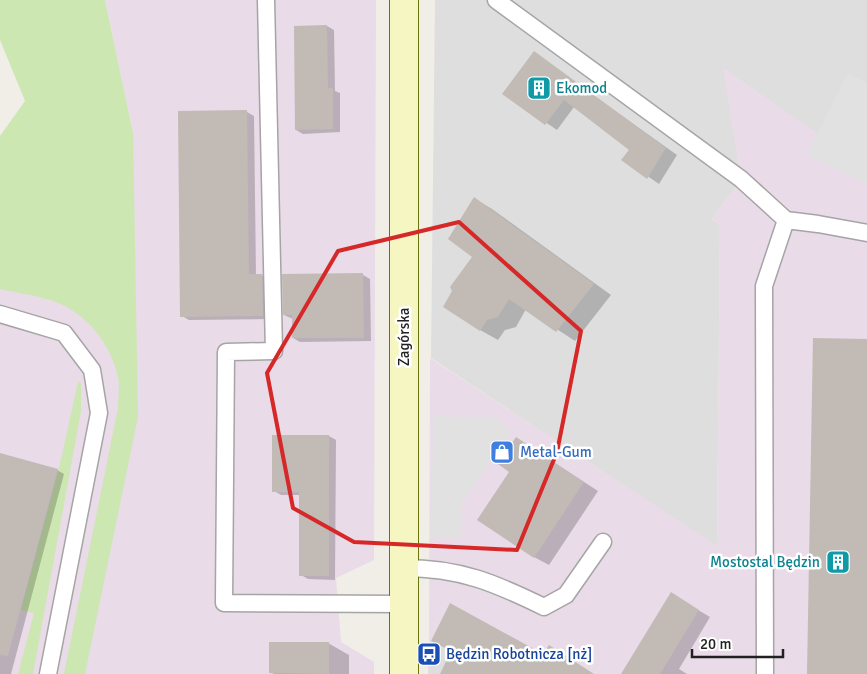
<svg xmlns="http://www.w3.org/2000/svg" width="867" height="674" font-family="Signika,sans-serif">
  <rect width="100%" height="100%" fill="#f1eee8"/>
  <g fill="#dfdede">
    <polygon points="435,0 867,0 867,169 724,69 741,179 712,219 720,225 717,547 431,358"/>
    <polygon points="429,642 451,651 491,674 428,674"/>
  </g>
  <g fill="#e9dbe7">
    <polygon points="105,0 376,0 374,560 336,578 341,642 374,662 374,674 0,674 0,258 133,133"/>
    <polygon points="723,68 867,169 867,674 491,674 451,651 429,642 430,358 717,546 720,225 712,219 741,179"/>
  </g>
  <g fill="#cde7b2">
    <path d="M0 0H105L133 133 138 417 85 674H64L118 408C118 398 120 386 118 377 111 344 86 312 53 301 36 295 17 293 0 289V136L25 101 0 40Z"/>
    <polygon points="78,382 81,383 81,411 33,674 18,674 34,613 21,610 59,468"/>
  </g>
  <g fill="#e1e1e1">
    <polygon points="848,73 867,83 867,184 807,155"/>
    <polygon points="434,416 497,418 511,432 461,505 462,538 430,537"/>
  </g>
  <g fill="#0003">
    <polygon points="327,26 334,30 335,91 340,93 340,132 303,134 296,130"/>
    <polygon points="534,53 677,155 659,184 623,159 630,149 574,107 557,130 504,94"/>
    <polygon points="247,112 254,116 256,276 262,275 269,280 270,319 189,320 182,316"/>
    <polygon points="475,199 492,209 611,295 575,341 526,309 516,327 505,330 498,340 480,330 473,257"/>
    <polygon points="363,275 370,279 371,341 300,342 293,338 293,319 284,315"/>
    <polygon points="329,436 336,440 335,580 308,579 301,575 301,495 281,495 274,491"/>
    <polygon points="530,447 598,491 549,565 534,557"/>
    <polygon points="0,455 57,470 64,474 11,674 0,674"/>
    <polygon points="683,601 710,617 679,669 687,674 622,674"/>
    <polygon points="328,643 349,655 349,674 274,674 270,672"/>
  </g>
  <g fill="#c1bab5">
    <polygon points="327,25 328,88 333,88 333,129 295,130 294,26"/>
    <polygon points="534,51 666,148 647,179 621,160 629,150 564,100 545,125 502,94"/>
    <polygon points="247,110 249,274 262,274 263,316 180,317 178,111"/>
    <polygon points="474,197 594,284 556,332 509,299 498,317 487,320 480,331 443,307 452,291 450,287 472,257 448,239"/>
    <polygon points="363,273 364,338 292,338 292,315 283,315 282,274"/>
    <polygon points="813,338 867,339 867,674 807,674"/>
    <polygon points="272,435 329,435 329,576 299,576 299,492 272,492"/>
    <polygon points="516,437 584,482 534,558 477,520 509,472 498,464"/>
    <polygon points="0,453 58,469 8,656 0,655"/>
    <polygon points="671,592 699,610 660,674 621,674"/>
    <polygon points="450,603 543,654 549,645 594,674 440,674 451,651 431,641"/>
    <polygon points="269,642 329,642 329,674 269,673"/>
  </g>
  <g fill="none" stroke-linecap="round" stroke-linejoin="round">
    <g stroke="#a5a5a5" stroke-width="19">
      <g id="lane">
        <polyline points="266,0 274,351 226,352 224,603 404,604"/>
        <polyline points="496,0 741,179 786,220 818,224 867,233"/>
        <polyline points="0,314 64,333 92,370 99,413 48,674"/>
        <path d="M404 568C460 568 495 583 544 607L566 595 603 542"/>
        <polyline points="765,674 764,286 786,220"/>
      </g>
    </g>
    <g stroke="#6b740c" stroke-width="30">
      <polyline id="secondary" points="404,0 404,674"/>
    </g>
    <use href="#lane" stroke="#fff" stroke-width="16"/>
    <use href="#secondary" stroke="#f5f6c1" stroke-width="28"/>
  </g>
  <path fill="none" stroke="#d62828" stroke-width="4" stroke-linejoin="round" d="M459 222 581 331 557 452 517 550 354 542 293 508 267 373 338 251Z"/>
  <defs>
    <g id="building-square" transform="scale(1.25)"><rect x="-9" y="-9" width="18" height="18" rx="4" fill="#0f9aa8" stroke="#fff"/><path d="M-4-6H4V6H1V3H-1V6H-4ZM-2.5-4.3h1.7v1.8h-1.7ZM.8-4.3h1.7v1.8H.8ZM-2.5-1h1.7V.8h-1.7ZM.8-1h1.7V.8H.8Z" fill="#fff"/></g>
    <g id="shop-square" transform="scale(1.25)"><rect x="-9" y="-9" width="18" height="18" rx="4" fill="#3f7fe0" stroke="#fff"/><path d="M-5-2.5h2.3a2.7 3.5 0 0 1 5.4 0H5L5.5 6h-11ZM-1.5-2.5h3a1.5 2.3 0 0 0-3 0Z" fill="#fff"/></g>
    <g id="bus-square" transform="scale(1.25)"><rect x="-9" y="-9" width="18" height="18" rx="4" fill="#1a4fb4" stroke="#fff"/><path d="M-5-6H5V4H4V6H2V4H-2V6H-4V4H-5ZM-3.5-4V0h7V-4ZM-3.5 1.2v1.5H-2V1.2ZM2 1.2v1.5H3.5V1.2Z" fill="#fff"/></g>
  </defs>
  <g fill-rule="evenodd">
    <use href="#building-square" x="539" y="88"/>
    <use href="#shop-square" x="502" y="452"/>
    <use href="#building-square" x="838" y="562"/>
    <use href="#bus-square" x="429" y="654"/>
  </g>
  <g text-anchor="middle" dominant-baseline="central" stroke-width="5" stroke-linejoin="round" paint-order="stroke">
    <g font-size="15" fill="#0d838f" stroke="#fff" text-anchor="start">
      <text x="556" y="88">Ekomod</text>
      <text x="820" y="562" text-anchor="end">Mostostal Będzin</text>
    </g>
    <g font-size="15" fill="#212121" stroke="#fff">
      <text transform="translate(404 337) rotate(-90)">Zagórska</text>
    </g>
    <g font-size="15" fill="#366cbe" stroke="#fff" text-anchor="start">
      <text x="520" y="452">Metal-Gum</text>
    </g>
    <g font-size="15" fill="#164399" stroke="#fff" text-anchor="start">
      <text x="446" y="654">Będzin Robotnicza [nż]</text>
    </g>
  </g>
  <path d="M692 649v8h91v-8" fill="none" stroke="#212121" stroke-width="2.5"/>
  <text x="700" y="649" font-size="15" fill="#212121" stroke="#ffffff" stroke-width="4" paint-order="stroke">20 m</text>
</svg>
